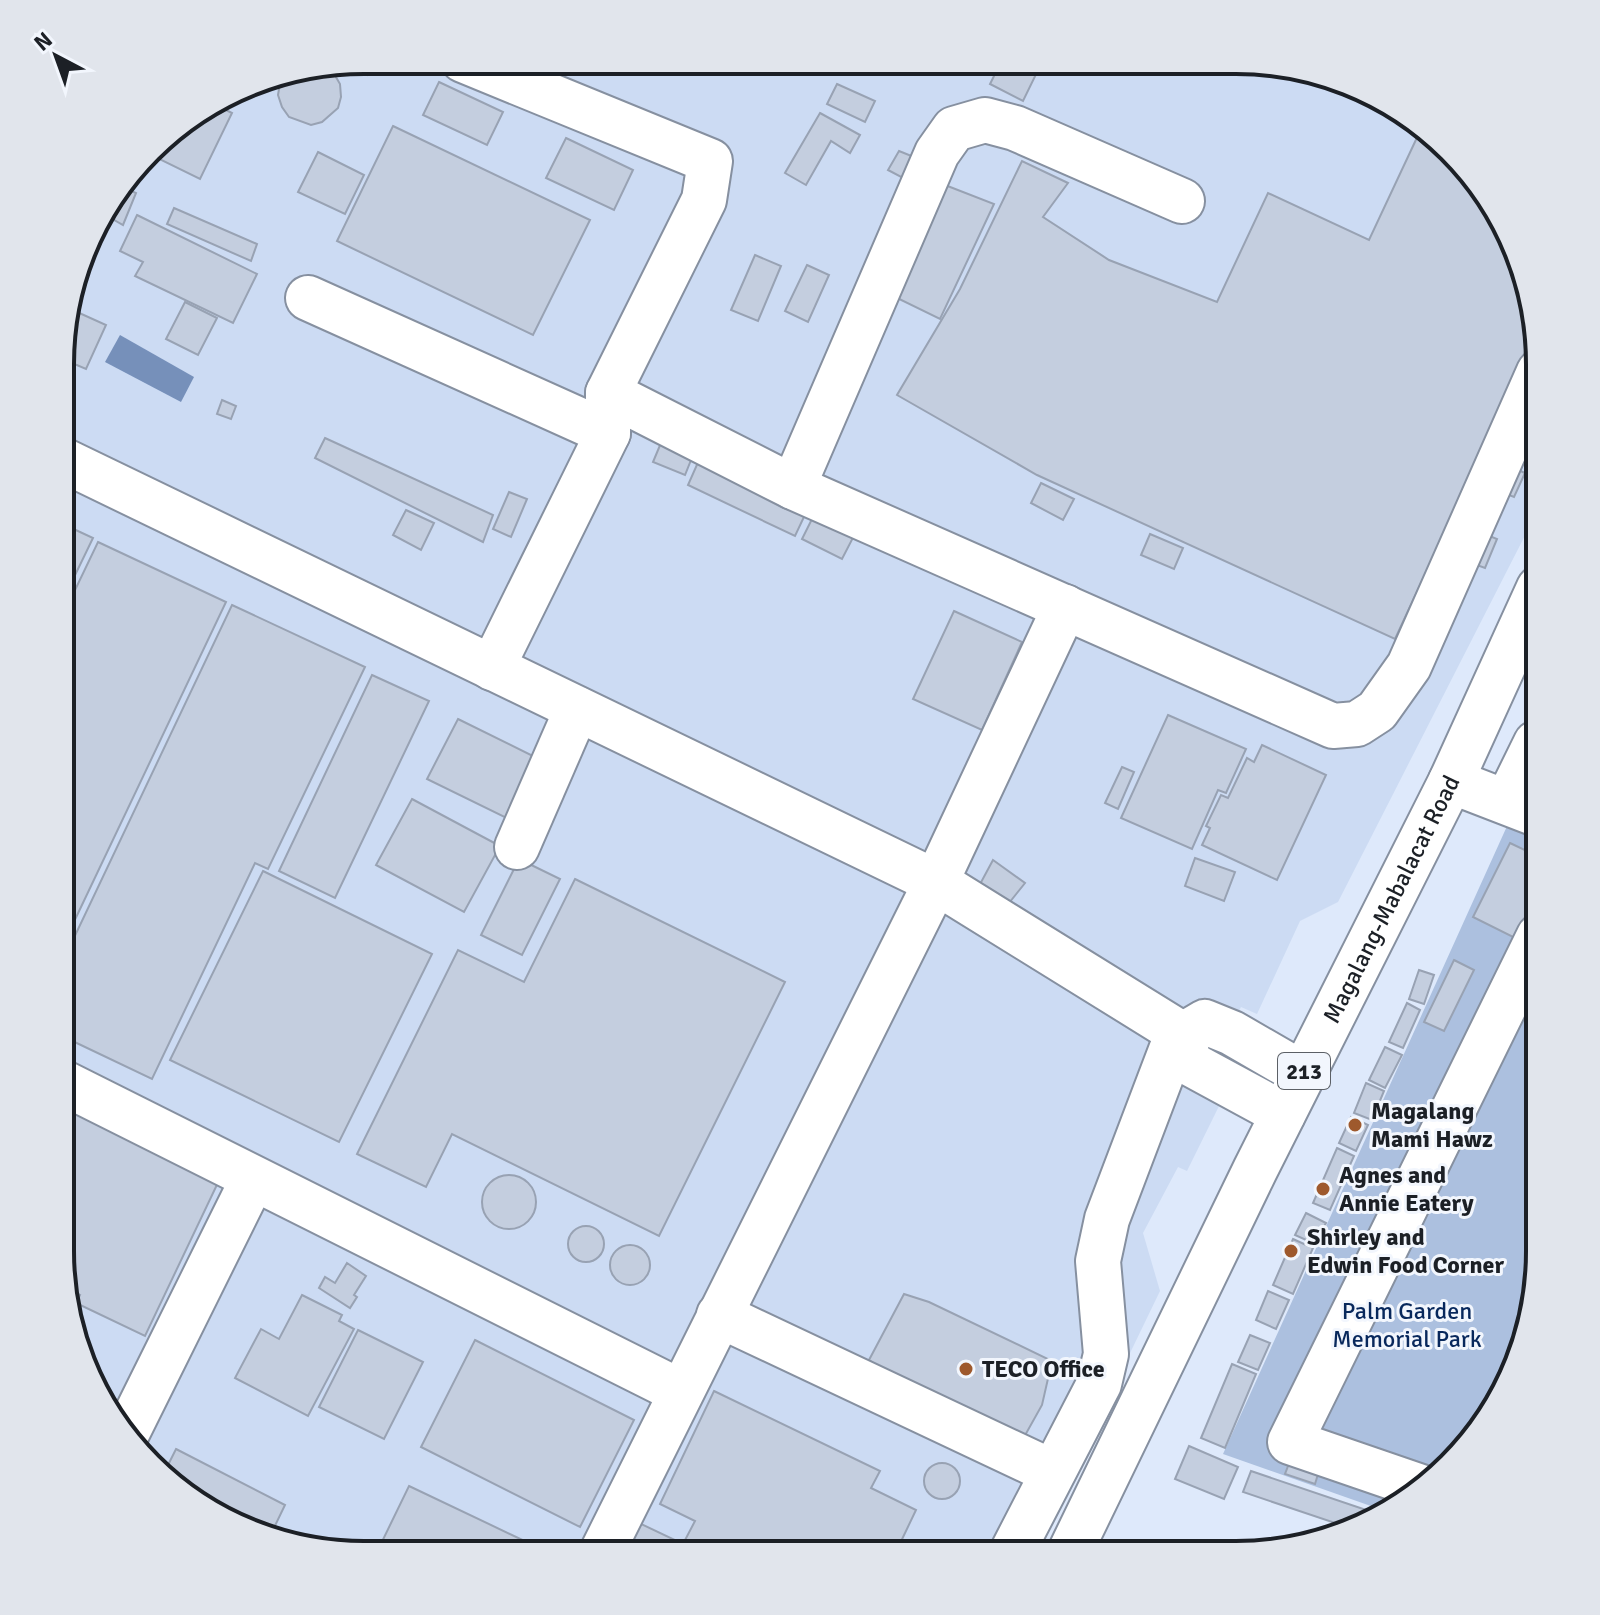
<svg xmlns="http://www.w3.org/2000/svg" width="1600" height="1615" font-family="Signika,sans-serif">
  <rect width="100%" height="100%" fill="#dee9fb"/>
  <polygon fill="#ccdbf3" points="364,60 1275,63 1388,101 1477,179 1524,266 1539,345 1539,508 1338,902 1300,921 1257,1014 1241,1007 1201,1089 1221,1102 1187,1171 1178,1167 1143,1233 1160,1291 1033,1554 345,1554 229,1523 123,1436 76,1349 61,1270 66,305 101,212 164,135 266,76"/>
  <polygon fill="#acc0df" points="1539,748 1539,1270 1508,1386 1421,1492 1385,1511 1223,1454 1522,793"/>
  <polygon fill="#7690ba" points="120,335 194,377 181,402 105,362"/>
  <g fill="#c4cedf" stroke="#98a2b3" stroke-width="2">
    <polygon points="364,60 375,60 367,75 343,64"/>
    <polygon points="1001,62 1042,62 1023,101 990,84"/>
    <polygon points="326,66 333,72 340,84 341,97 338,108 322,122 311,125 289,117 282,107 278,95 280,83 286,73"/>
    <polygon points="439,82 503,112 487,145 423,115"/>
    <polygon points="837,84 875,101 865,122 827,104"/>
    <polygon points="216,105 232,113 200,179 149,154 164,135"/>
    <polygon points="820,113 860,135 850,153 831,141 806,185 785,173"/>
    <polygon points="393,126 590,220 533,335 337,241"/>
    <polygon points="1421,129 1477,179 1524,266 1537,334 1395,639 1037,475 897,395 960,289 1022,161 1068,183 1043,217 1109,260 1217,302 1268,193 1369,240"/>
    <polygon points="566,138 633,170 614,210 546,178"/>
    <polygon points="899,151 914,157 903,178 888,170"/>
    <polygon points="318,152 364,175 345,214 298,192"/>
    <polygon points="945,185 994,204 940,319 891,295"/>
    <polygon points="122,187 136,193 123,225 102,213"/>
    <polygon points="174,208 257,244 251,261 167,224"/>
    <polygon points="137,215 257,274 233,323 135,276 143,262 120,251"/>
    <polygon points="755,255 781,266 758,321 731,310"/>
    <polygon points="807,265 829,275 808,322 785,311"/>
    <polygon points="185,302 217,318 198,355 166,339"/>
    <polygon points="66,307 106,325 86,369 65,360"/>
    <polygon points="222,400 236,406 231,419 217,414"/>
    <polygon points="325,438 493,515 483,542 315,458"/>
    <polygon points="663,438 695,450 685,475 653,462"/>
    <polygon points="703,451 811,502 795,536 688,485"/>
    <polygon points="1504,464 1525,473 1514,497 1494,489"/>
    <polygon points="1041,483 1074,499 1063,520 1031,503"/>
    <polygon points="509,492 527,499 511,537 493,529"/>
    <polygon points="818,507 858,528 842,559 802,539"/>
    <polygon points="406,510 434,523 421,550 393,535"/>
    <polygon points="65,525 93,538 64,598"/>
    <polygon points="1475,530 1497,539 1485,568 1463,560"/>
    <polygon points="1150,534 1183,548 1174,569 1141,555"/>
    <polygon points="98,542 226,602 62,947 64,613"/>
    <polygon points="232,605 365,667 268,869 255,863 152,1079 62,1036 62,963"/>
    <polygon points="954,611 1022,642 982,730 913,699"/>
    <polygon points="372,675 429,701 335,898 279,871"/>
    <polygon points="1168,715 1246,749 1226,793 1218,790 1192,849 1121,818"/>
    <polygon points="458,719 547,763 517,823 427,779"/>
    <polygon points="1262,745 1326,775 1277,880 1202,845 1210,828 1206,826 1221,795 1228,798 1247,758 1254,762"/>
    <polygon points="1122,767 1134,772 1118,809 1105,803"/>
    <polygon points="412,799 500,846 464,912 376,865"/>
    <polygon points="1510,843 1539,857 1539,890 1515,938 1473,917"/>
    <polygon points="1195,858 1235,872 1224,901 1185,886"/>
    <polygon points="519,859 560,879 522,955 481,935"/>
    <polygon points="993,860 1025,883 1009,903 979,886"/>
    <polygon points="263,871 432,954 339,1142 170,1060"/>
    <polygon points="575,879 785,982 659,1236 452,1134 426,1187 357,1154 458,950 524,982"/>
    <polygon points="1454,960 1474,970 1444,1031 1424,1022"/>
    <polygon points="1419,970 1434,975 1424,1004 1409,999"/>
    <polygon points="1407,1003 1420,1010 1403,1048 1389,1042"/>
    <polygon points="1385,1047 1402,1055 1385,1088 1369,1080"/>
    <polygon points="1366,1083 1384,1091 1372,1120 1354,1113"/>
    <polygon points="62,1093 224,1170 145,1336 76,1303 80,1295 64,1287 61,1270"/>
    <polygon points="1351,1117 1368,1125 1356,1151 1339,1143"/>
    <polygon points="1337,1148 1354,1156 1330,1210 1313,1203"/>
    <circle cx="509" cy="1202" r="27"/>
    <polygon points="1306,1213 1326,1223 1315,1244 1295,1235"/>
    <circle cx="586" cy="1244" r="18"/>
    <polygon points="1293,1239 1313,1248 1293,1294 1273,1285"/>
    <circle cx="630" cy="1265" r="20"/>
    <polygon points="347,1263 366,1276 354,1295 357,1297 350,1308 319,1288 325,1277 335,1283"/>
    <polygon points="1268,1291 1289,1300 1276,1329 1256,1320"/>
    <polygon points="904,1294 929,1302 1052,1361 1042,1405 1023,1439 893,1377 869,1360"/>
    <polygon points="302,1295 342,1315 339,1321 354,1329 308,1416 235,1378 261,1329 279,1339"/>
    <polygon points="358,1330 423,1362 384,1439 319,1407"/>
    <polygon points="1250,1335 1270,1343 1258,1370 1238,1362"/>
    <polygon points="475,1340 634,1420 580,1527 421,1447"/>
    <polygon points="1232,1364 1256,1374 1225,1448 1201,1438"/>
    <polygon points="714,1391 880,1471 871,1488 916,1510 895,1554 621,1554 637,1522 683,1544 695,1521 660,1504"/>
    <polygon points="1189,1446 1238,1467 1224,1499 1175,1479"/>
    <polygon points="176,1449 285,1505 271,1534 229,1523 165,1471"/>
    <polygon points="1290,1461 1319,1471 1315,1484 1285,1474"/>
    <circle cx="942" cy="1481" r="18"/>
    <polygon points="1251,1471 1378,1514 1377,1515 1353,1529 1243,1492"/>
    <polygon points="409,1486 552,1554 376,1554"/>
  </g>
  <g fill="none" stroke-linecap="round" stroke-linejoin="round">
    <g stroke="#8690a0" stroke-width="48">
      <g id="minor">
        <polyline points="463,60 710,161 704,200 608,393 608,433 492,668"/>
        <polyline points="308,298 608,433"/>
        <polyline points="608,393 793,487 1333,726 1357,724 1377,711 1409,666 1539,372"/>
        <polyline points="65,461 936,882 1183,1035 1189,1063 1283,1114"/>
        <polyline points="793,487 937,153 954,129 985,120 1015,128 1182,201"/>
        <polyline points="1451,781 1539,815"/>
        <polyline points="1507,802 1536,743"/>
        <polyline points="517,847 577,709"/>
        <polyline points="1183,1035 1205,1022 1232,1033 1303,1074"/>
        <polyline points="62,1082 681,1392"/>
        <polyline points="719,1315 1052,1472"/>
        <polyline points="125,1437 253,1179"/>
        <polyline points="1424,1488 1290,1442 1539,936"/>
        <polyline points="601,1554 936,882 1065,607"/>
        <polyline points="1011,1554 1099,1384 1106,1354 1098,1261 1107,1219 1178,1032"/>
      </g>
    </g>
    <g stroke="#8690a0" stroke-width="48">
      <g id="major">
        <path id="s1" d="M1069 1554 1255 1170 1451 781 1539 588"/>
      </g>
    </g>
    <use href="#minor" stroke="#fff" stroke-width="44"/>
    <use href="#major" stroke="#fff" stroke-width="44"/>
  </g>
  <g fill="#9e592d" stroke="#f2f6fd" stroke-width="3">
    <circle cx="1355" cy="1125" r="8"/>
    <circle cx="1323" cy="1189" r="8"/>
    <circle cx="1291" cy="1251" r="8"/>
    <circle cx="966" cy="1369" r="8"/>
  </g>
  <g text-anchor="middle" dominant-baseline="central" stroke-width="6" stroke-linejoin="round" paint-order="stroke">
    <rect fill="#f2f6fd" stroke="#5c6066" stroke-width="2" x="1278" y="1053" width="52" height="36" rx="6"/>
    <g font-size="22" font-weight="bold" fill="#1c2026">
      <text x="1304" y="1071">213</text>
    </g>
    <g font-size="24" fill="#1c2026" stroke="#f2f6fd">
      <text stroke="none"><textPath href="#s1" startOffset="730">Magalang-Mabalacat Road</textPath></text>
    </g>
    <g font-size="24" font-weight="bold" fill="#1c2026" stroke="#f2f6fd" text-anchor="start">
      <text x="1371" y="1111">Magalang<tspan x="1371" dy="28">Mami Hawz</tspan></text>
      <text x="1339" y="1175">Agnes and<tspan x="1339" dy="28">Annie Eatery</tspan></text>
      <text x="1307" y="1237">Shirley and<tspan x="1307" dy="28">Edwin Food Corner</tspan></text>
      <text x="982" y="1369">TECO Office</text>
    </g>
    <g font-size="24" fill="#08285c" stroke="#f2f6fd">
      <text x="1407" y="1311">Palm Garden<tspan x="1407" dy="28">Memorial Park</tspan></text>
    </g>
  </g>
  <path d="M0 0H1600V1615H0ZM364 74H1236A290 290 0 0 1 1526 364V1251A290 290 0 0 1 1236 1541H364A290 290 0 0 1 74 1251V364A290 290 0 0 1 364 74Z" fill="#e1e5ec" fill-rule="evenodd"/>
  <path fill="none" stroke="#1c2026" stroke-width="4" d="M364 74H1236A290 290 0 0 1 1526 364V1251A290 290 0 0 1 1236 1541H364A290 290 0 0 1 74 1251V364A290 290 0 0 1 364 74Z"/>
  <g transform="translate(56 56) rotate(319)" stroke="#f2f6fd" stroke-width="6" paint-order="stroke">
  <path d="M0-6L14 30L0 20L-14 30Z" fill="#1c2026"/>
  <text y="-12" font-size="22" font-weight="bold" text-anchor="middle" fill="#1c2026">N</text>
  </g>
</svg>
